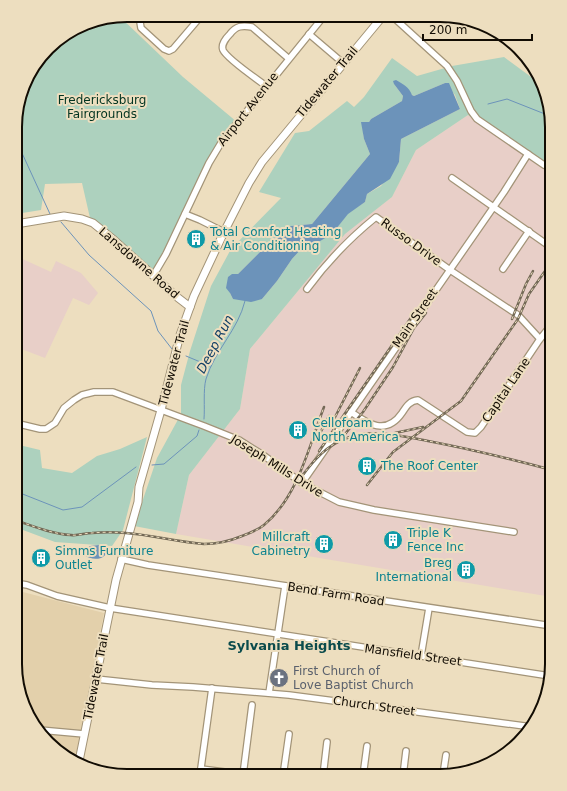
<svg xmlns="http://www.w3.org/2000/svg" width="567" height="791" font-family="'DejaVu Sans',sans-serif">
  <rect width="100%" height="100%" fill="#eddebf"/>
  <g fill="#e8cfc8">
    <polygon points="468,115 546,157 552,171 552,180 545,189 552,202 552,597 176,534 189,475 240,409 250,349 345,234 392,197 416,150"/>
    <polygon points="16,256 51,272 56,261 81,273 98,293 89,305 73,298 45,358 16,347"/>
  </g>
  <polygon fill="#e3d0ab" points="15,590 104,613 75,760 59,753 26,714 15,665"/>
  <g fill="#add1be" fill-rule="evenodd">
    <polygon points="119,16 183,77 237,122 226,134 169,246 153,271 104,227 90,218 82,183 45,184 41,210 16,214 16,112 30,71 53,43 91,21"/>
    <path d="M504 57 542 85 552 126V175L468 115 416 150 392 197 345 234 250 349 240 409 189 475 176 534 134 526 157 458 181 414V385L190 351 211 286 231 249 281 198 259 192 295 133 309 131 347 101 354 107 364 97 392 58 417 76 452 66ZM445 83 455 95 460 109 401 139 399 162 381 186 367 194 365 202 348 213 332 234 303 247 292 259 277 281 262 299H233L230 293 238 274 275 237 291 226 312 224 370 154 364 139 362 122H369L371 119 402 101 403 96 394 84 414 96Z"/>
    <polygon points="147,437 123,530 112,546 55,542 15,527 15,444 40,450 42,468 72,473 97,456 120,449"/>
  </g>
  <g fill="#6c93ba">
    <path d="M396 80C403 84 409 87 412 95L414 96 445 83H449L460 109 401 139 399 162 390 179 367 194 365 202 348 214 332 234 310 247H303L292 259 277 281 262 299 251 302 233 299 230 293 226 288 228 277 232 274H238L275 237 291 226 312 224 370 154 364 139 361 122H369L371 119 402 101 403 96 394 84 393 81Z"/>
    <path d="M99 545H104L108 548C107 561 92 561 84 555L83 552 90 546Z"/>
  </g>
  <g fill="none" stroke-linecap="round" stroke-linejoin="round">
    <g stroke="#6c93ba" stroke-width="1">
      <polyline points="488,104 507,99 550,116"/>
      <polyline points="16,140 50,214"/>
      <polyline points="61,222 89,255 151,311 158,331 172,349"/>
      <polyline points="186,356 210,366"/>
      <path d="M204 419C205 408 203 390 206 379 215 350 238 330 245 301"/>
      <polyline points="152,465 164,464 197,436 199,430"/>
      <polyline points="15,491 63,510 82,507 136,467"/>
    </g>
    <g stroke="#a39478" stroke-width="8">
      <g id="minor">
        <polyline points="144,15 140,22 141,28 164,49 169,51 173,49 202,15"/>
        <polyline points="392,16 447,66 457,81 471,111 477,119 544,165"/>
        <polyline points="309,34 343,63"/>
        <path d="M266 86C257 79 227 59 223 50 221 45 226 38 230 34 236 26 242 25 252 27L288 58"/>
        <polyline points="452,178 552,248"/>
        <polyline points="185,214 200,220 224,232"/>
        <polyline points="503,269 529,231"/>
        <polyline points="153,276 166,254 209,163 221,143 324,16"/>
        <path d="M307 289C327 262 350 238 376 217L450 270 518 315 540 339"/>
        <path d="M351 412C368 424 386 436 402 413 406 407 409 401 418 400L467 432 475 433 481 427 540 339 552 324"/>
        <polyline points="15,423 40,429 46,429 55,423 64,408 74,400 82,395 94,392 113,392 204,426 239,440 263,455 302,483 339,502 374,510 514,532"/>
        <polyline points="302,483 504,192 528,154"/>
        <polyline points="121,559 148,565 552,626"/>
        <polyline points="15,583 27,585 57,596 110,608 550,676"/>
        <polyline points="421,656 429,608"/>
        <polyline points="96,679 152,685 193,687 289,695 532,727"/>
        <polyline points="269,693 285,586"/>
        <polyline points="40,730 84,734"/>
        <polyline points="484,766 485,763"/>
        <polyline points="201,769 248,775"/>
        <polyline points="200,775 212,688"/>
        <polyline points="243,775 252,705"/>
        <polyline points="443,775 446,755"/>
        <polyline points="283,776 289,734"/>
        <polyline points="323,776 327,742"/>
        <polyline points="363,776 367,746"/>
        <polyline points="403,776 406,751"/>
      </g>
    </g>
    <g stroke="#a39478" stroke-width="9">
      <g id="major">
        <polyline points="16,224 64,216 82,219 93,223 114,240 177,297 190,307"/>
        <polyline points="79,761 116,580 138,502 139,487 161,410 180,335 194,296 224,232 249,183 262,162 383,16"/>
      </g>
    </g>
    <use href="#minor" stroke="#fff" stroke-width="5.5"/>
    <use href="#major" stroke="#fff" stroke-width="7"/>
    <g stroke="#736956" stroke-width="2.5">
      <g id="rail">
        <polyline points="512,319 526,284 533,271"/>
        <polyline points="330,427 360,368"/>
        <polyline points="395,433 423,427"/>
        <polyline points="341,439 363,412 393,367 414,328 426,313"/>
        <polyline points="316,441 329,416"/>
        <polyline points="319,451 417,309"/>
        <path d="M302 476C314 460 327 445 347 438 373 428 401 436 428 441 470 449 511 459 552 470"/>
        <polyline points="367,485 393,452 461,401 518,319 529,294 552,261"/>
        <path d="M15 520C33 526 52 534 71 535 78 536 85 533 92 533 103 532 115 532 126 533 152 535 178 542 204 544 218 544 230 541 242 536 250 533 258 530 264 525 298 497 309 446 324 407"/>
      </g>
    </g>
    <use href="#rail" stroke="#eddebf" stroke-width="1" stroke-dasharray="3" stroke-linecap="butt"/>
  </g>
  <defs>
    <g id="building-disc" transform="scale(1)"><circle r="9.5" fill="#0f9aa8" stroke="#eddebf"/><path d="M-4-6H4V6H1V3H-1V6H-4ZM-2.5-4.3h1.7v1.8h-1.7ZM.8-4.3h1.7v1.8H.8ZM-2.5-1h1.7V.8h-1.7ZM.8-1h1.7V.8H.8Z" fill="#fff"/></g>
    <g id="church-disc" transform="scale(1)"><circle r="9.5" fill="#6b7280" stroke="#eddebf"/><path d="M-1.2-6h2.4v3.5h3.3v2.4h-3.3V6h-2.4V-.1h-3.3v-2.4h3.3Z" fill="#fff"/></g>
  </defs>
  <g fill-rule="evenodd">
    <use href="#building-disc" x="196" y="239"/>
    <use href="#building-disc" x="298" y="430"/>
    <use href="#building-disc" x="367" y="466"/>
    <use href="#building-disc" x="393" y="540"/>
    <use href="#building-disc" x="324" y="544"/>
    <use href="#building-disc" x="41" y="558"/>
    <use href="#building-disc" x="466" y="570"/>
    <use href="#church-disc" x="279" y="678"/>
  </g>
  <g text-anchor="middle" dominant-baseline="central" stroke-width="4" stroke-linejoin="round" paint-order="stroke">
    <g font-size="12" fill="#120c03" stroke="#eddebf">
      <text transform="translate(327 82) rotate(-50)">Tidewater Trail</text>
      <text transform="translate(248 109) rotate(-52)">Airport Avenue</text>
      <text transform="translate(411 242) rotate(36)">Russo Drive</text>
      <text transform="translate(139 263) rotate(41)">Lansdowne Road</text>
      <text transform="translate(415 318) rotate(-55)">Main Street</text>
      <text transform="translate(174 363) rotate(-75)">Tidewater Trail</text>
      <text transform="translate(506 390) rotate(-56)">Capital Lane</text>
      <text transform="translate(277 466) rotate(32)">Joseph Mills Drive</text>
      <text transform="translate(336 594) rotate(9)">Bend Farm Road</text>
      <text transform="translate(413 655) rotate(8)">Mansfield Street</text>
      <text transform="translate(96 677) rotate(-79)">Tidewater Trail</text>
      <text transform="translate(374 706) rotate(8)">Church Street</text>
    </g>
    <g font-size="12" fill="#023421" stroke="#eddebf">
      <text x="102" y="100">Fredericksburg<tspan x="102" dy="14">Fairgrounds</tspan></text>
    </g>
    <g font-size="12" fill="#0d838f" stroke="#eddebf" text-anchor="start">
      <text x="210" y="232">Total Comfort Heating<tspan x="210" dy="14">&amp; Air Conditioning</tspan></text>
      <text x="312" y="423">Cellofoam<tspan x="312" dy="14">North America</tspan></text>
      <text x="381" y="466">The Roof Center</text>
      <text x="407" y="533">Triple K<tspan x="407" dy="14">Fence Inc</tspan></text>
      <text x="310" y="537" text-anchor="end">Millcraft<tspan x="310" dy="14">Cabinetry</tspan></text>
      <text x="55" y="551">Simms Furniture<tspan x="55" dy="14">Outlet</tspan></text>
      <text x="452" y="563" text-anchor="end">Breg<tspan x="452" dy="14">International</tspan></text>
    </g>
    <g font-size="12" fill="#5b616d" stroke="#eddebf" text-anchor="start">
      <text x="293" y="671">First Church of<tspan x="293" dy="14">Love Baptist Church</tspan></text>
    </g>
    <g font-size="13" font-style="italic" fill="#134066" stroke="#eddebf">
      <text transform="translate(215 344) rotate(-62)">Deep Run</text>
    </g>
    <g font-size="13" font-weight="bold" fill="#0a4b4c" stroke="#eddebf">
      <text x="289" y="645">Sylvania Heights</text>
    </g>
  </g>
  <path d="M0 0H567V791H0ZM127 22H440A105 105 0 0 1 545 127V664A105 105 0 0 1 440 769H127A105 105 0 0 1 22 664V127A105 105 0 0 1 127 22Z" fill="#eddebf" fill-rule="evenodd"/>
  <path fill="none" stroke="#120c03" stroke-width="2" d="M127 22H440A105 105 0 0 1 545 127V664A105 105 0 0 1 440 769H127A105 105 0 0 1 22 664V127A105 105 0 0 1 127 22Z"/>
  <path d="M423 34v6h109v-6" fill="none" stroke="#120c03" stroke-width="2"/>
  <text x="429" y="34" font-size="12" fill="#120c03" stroke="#eddebf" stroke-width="3" paint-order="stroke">200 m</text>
</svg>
